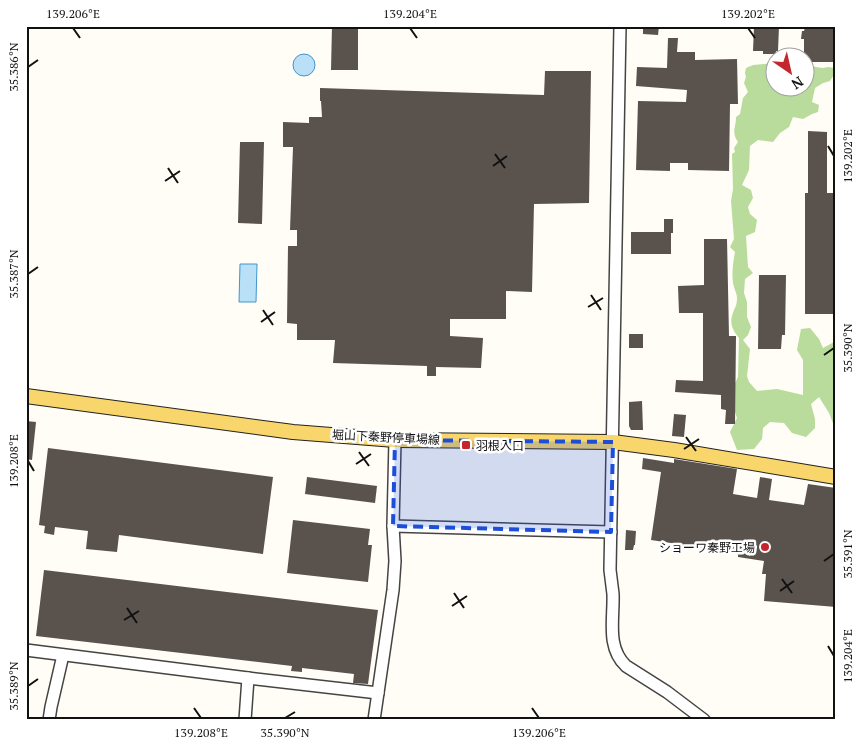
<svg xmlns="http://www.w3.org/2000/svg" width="862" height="746" font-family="'PT Serif','Noto Sans JP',serif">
  <rect width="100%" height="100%" fill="#fffdf5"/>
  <path fill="#b9dc9c" d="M774 63V88H804L805 65 822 68 829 67 834 68 835 73 830 81 823 83 815 88 812 102 819 105 818 112 812 114 803 119 793 117 789 127 780 133 773 142 758 140 750 146 749 170 742 185 751 190 753 198 748 207 750 214 757 220 755 232 746 236 748 267 753 273 745 279 744 293 747 302V317L751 327 748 335 743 340 750 349 747 376 749 382 757 391 777 389 803 395V360L797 350 801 329 810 328 819 339 823 348 836 341V431L829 413 819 397 811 404 815 419V428L806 437 792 433 784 423 770 422 763 428 762 439 754 449 737 450 730 432 737 418 733 406V388L738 377 739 338C731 328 729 322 734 310 736 306 737 303 737 298 737 294 735 291 734 287 731 277 733 263 735 252L730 247 734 239 731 201 733 189 732 154 735 152 734 148 738 142C731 132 736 128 736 117L740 114 743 98 748 92 744 83 746 77 745 73 746 68 753 65Z"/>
  <g fill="#b9e0f7" stroke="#3f96cf">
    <circle cx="304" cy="65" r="11"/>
    <polygon points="240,264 257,264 256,302 239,302"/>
  </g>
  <g fill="#5a524d">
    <polygon points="332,26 358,26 358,70 331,70"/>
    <polygon points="643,26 659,26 658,35 643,34"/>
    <polygon points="754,26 779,26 778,51 776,51 776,54 763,54 763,51 753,51"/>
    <polygon points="805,27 836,28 836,62 804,62 804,39 801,39 802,31 804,31"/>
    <polygon points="668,38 678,38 677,52 695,52 695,60 737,59 738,104 730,104 729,171 688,170 688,163 670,163 670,171 636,170 638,101 686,102 687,90 636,86 637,67 667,68"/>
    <polygon points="545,71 591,71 589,203 534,204 532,292 506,291 506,319 450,319 450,336 483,338 481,368 436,367 436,376 427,376 427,366 333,363 335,340 297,340 297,324 287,323 288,246 297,246 297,230 290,230 293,147 283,147 283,122 309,123 309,117 322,117 321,101 320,101 320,88 544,95"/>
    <polygon points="808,131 827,132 827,193 836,193 836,314 805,314 805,193 808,193"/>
    <polygon points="240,142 264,142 262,224 238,223"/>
    <polygon points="664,219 673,219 673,233 671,233 671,254 631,254 631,232 664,232"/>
    <polygon points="704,239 727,239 729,336 736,336 735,424 725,424 726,410 721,409 721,395 675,392 676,380 703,381 703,313 679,313 678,286 704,285"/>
    <polygon points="759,275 786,275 785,335 782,335 781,349 758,349"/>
    <rect x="629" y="334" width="14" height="14"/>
    <polygon points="642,401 643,430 631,430 629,426 629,402"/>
    <polygon points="674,414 686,415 684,437 672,436"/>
    <polygon points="26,421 36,422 32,460 26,459"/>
    <polygon points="48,448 273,477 263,554 119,535 117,552 86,549 88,531 55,527 54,535 44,533 45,526 39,525"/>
    <polygon points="643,458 674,463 674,459 737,469 733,494 757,498 760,477 772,479 769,500 804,505 808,484 836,488 836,607 764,601 766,574 762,574 764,561 738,557 738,553 651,540 661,472 642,469"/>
    <polygon points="307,477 377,486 375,503 305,494"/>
    <polygon points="293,520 370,529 368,545 372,545 368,582 287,573"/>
    <polygon points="626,530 636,531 635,545 634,545 633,550 625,550"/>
    <polygon points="44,570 378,610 368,684 353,683 354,674 302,668 302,672 291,671 292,666 36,636"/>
  </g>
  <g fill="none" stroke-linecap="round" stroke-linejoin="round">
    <g stroke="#444" stroke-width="14">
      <g id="minor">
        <path d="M620 26 610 570C611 578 612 586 613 594 614 619 606 647 626 666L667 692 704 720"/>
        <polyline points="393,526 611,532"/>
        <polyline points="26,650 248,678 378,693"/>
        <polyline points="49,720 51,707 63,655"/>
        <polyline points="245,720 248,678"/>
        <polyline points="374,720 393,590 395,561 393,526 395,440"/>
      </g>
    </g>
    <g stroke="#222" stroke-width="16">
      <polyline id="major" points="26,396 293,432 395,440 613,442 674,450 836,477"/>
    </g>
    <use href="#minor" stroke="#fff" stroke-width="11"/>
    <use href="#major" stroke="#f9d66b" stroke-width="14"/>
  </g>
  <path fill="#1d4ed8" fill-opacity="0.2" stroke="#1d4ed8" stroke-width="4" stroke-dasharray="10 6" stroke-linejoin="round" d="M395 440 613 442 611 532 393 526Z"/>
  <path fill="none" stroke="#111" stroke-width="2" d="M73 28 80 38M410 28 417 38M748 28 755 38M28 67 38 60M828 146 834 156M495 154 505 168M493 166 507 156M168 168 178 183M165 181 180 171M28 274 38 267M591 295 601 310M588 307 603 298M263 310 273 325M261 322 275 312M824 355 834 348M686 437 696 451M684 449 699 439M359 452 369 466M28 461 34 471M356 464 371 454M824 561 834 554M782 579 792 593M780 591 794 581M454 593 464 608M452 606 467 596M127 608 137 623M124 620 139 611M828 646 834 656M28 686 38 679M194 708 201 718M532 708 539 718M285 718 295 712"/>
  <g fill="#c4262e" stroke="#fff" stroke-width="2">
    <rect x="461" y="440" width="10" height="10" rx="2.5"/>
    <circle cx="765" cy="547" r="5"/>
  </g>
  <g text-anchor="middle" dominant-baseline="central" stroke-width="5" stroke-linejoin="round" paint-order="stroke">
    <g font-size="12" fill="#111" stroke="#fff">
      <text transform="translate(386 437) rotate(3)">堀山下秦野停車場線</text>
    </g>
    <g font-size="12" fill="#111" stroke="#fff" text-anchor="start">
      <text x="476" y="445">羽根入口</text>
      <text x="755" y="547" text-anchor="end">ショーワ秦野工場</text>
    </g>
  </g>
  <rect width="862" height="746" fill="none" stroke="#ffffff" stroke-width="55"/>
  <g transform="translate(790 72) rotate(146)"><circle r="24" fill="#ffffff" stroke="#a0a0a0"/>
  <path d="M0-4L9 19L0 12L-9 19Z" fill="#c4262e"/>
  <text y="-8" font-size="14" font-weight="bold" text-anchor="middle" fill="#111111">N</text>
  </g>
  <rect x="28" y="28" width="806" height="690" fill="none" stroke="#111" stroke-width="2"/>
  <g font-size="12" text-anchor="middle" fill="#111">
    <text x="73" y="18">139.206°E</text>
    <text x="410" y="18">139.204°E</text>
    <text x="748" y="18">139.202°E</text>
    <text transform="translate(14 67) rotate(-90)" y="4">35.386°N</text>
    <text transform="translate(848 156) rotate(-90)" y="4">139.202°E</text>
    <text transform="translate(14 274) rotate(-90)" y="4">35.387°N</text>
    <text transform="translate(848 348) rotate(-90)" y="4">35.390°N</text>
    <text transform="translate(14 461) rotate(-90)" y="4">139.208°E</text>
    <text transform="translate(848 554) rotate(-90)" y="4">35.391°N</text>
    <text transform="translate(848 656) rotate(-90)" y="4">139.204°E</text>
    <text transform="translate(14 686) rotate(-90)" y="4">35.389°N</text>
    <text x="201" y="737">139.208°E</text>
    <text x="285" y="737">35.390°N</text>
    <text x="539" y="737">139.206°E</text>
  </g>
</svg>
